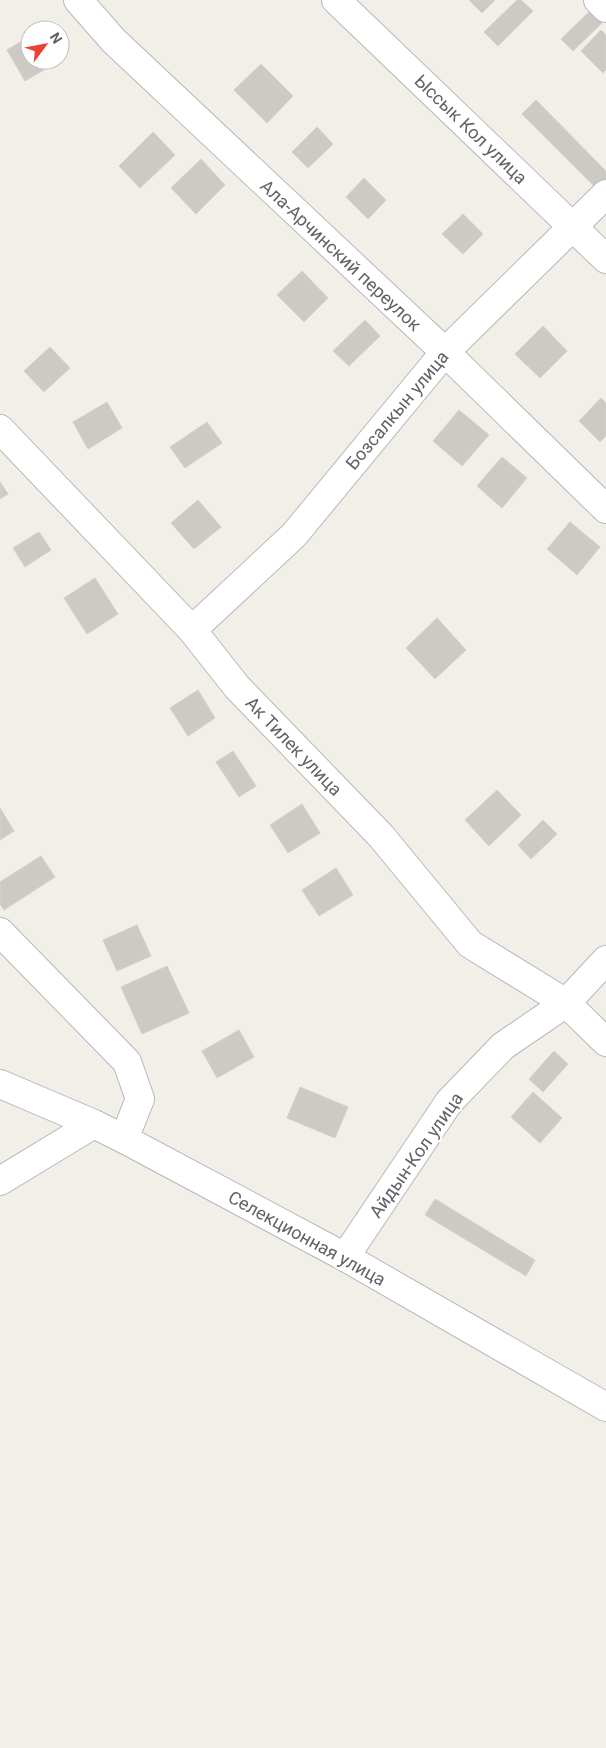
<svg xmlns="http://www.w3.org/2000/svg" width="606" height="1748" font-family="Roboto,sans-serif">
  <rect width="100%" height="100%" fill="#f1efe8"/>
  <g fill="#cccac5" stroke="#d6d1c6">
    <polygon points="469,0 495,0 482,13"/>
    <polygon points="517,0 521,0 533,11 498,46 484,32"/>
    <polygon points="592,9 604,21 573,51 561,39"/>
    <polygon points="601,30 606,35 606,70 603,73 581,51"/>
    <polygon points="30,36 30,60 59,61 25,81 7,50"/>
    <polygon points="261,64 293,96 267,123 234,90"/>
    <polygon points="536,100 606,171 606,178 596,188 522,114"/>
    <polygon points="317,127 333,144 308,168 292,152"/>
    <polygon points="153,132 175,155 140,188 119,166"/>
    <polygon points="201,159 225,185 196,214 171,188"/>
    <polygon points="364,178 386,200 368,219 346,197"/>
    <polygon points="463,214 483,234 463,254 442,234"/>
    <polygon points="302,271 328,298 304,322 277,295"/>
    <polygon points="365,320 380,336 349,366 333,351"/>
    <polygon points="543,326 567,351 540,378 515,354"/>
    <polygon points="50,347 70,368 44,392 24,371"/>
    <polygon points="601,398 606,403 606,436 600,442 579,421"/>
    <polygon points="107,402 122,428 88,449 73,422"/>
    <polygon points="459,410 489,435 462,466 433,441"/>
    <polygon points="207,422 222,443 185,468 170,447"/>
    <polygon points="502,457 527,478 502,508 477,486"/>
    <polygon points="0,482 8,494 0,499"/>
    <polygon points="198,500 221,527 194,549 171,523"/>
    <polygon points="570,522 600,547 577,575 547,549"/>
    <polygon points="39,532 51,550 25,567 13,548"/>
    <polygon points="95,578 118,614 87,634 64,598"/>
    <polygon points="437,618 466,650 435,679 406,648"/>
    <polygon points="198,690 215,718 188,736 170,708"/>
    <polygon points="233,751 256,786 239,797 216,762"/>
    <polygon points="497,790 521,815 489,846 465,820"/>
    <polygon points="302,804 320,833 288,853 270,825"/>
    <polygon points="0,808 14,831 0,840"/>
    <polygon points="543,820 557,834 531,859 518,845"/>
    <polygon points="41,856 55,877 4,910 0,904 0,882"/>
    <polygon points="336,868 353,895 319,916 302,890"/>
    <polygon points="137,925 151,956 117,971 103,940"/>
    <polygon points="167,966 189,1013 142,1034 121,987"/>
    <polygon points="239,1030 254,1057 217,1078 202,1051"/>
    <polygon points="554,1051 568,1064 543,1092 529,1079"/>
    <polygon points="300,1087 348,1107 335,1138 287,1118"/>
    <polygon points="533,1092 562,1118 540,1143 511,1117"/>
    <polygon points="435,1199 535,1260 526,1276 425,1215"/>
  </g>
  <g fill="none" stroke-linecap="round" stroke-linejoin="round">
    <g stroke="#b5b8bc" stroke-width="30">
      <g id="minor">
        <polyline points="78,0 114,41 445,352 606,509"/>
        <polyline points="336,0 606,259"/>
        <polyline points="598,0 606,8"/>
        <polyline points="0,429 192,630 237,687 381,836 470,944 566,1003 606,1042"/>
        <polyline points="192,630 294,535 445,352 606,194"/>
        <polyline points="0,932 127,1062 140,1099 124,1139"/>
        <polyline points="0,1084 94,1124 124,1139 345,1257 606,1407"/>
        <polyline points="0,1181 94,1124"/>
        <polyline points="345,1257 449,1102 503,1046 566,1003 606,960"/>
      </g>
    </g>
    <use href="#minor" stroke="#fff" stroke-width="28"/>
  </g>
  <g text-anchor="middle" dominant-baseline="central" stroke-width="4.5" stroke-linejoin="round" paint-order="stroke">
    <g font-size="18" fill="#5f6368" stroke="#fff">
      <text transform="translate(471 129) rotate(44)">Ыссык Кол улица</text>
      <text transform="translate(341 255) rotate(43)">Ала-Арчинский переулок</text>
      <text transform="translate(397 410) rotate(-50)">Бозсалкын улица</text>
      <text transform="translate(294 746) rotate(46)">Ак Тилек улица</text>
      <text transform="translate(416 1155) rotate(-55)">Айдын-Кол улица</text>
      <text transform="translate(307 1238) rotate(29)">Селекционная улица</text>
    </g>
  </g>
  <g transform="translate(45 45) rotate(58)"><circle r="24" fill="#ffffff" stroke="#bfc1c3"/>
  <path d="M0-4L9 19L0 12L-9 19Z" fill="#ea4335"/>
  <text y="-8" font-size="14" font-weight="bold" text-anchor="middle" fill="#5f6368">N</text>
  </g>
</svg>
